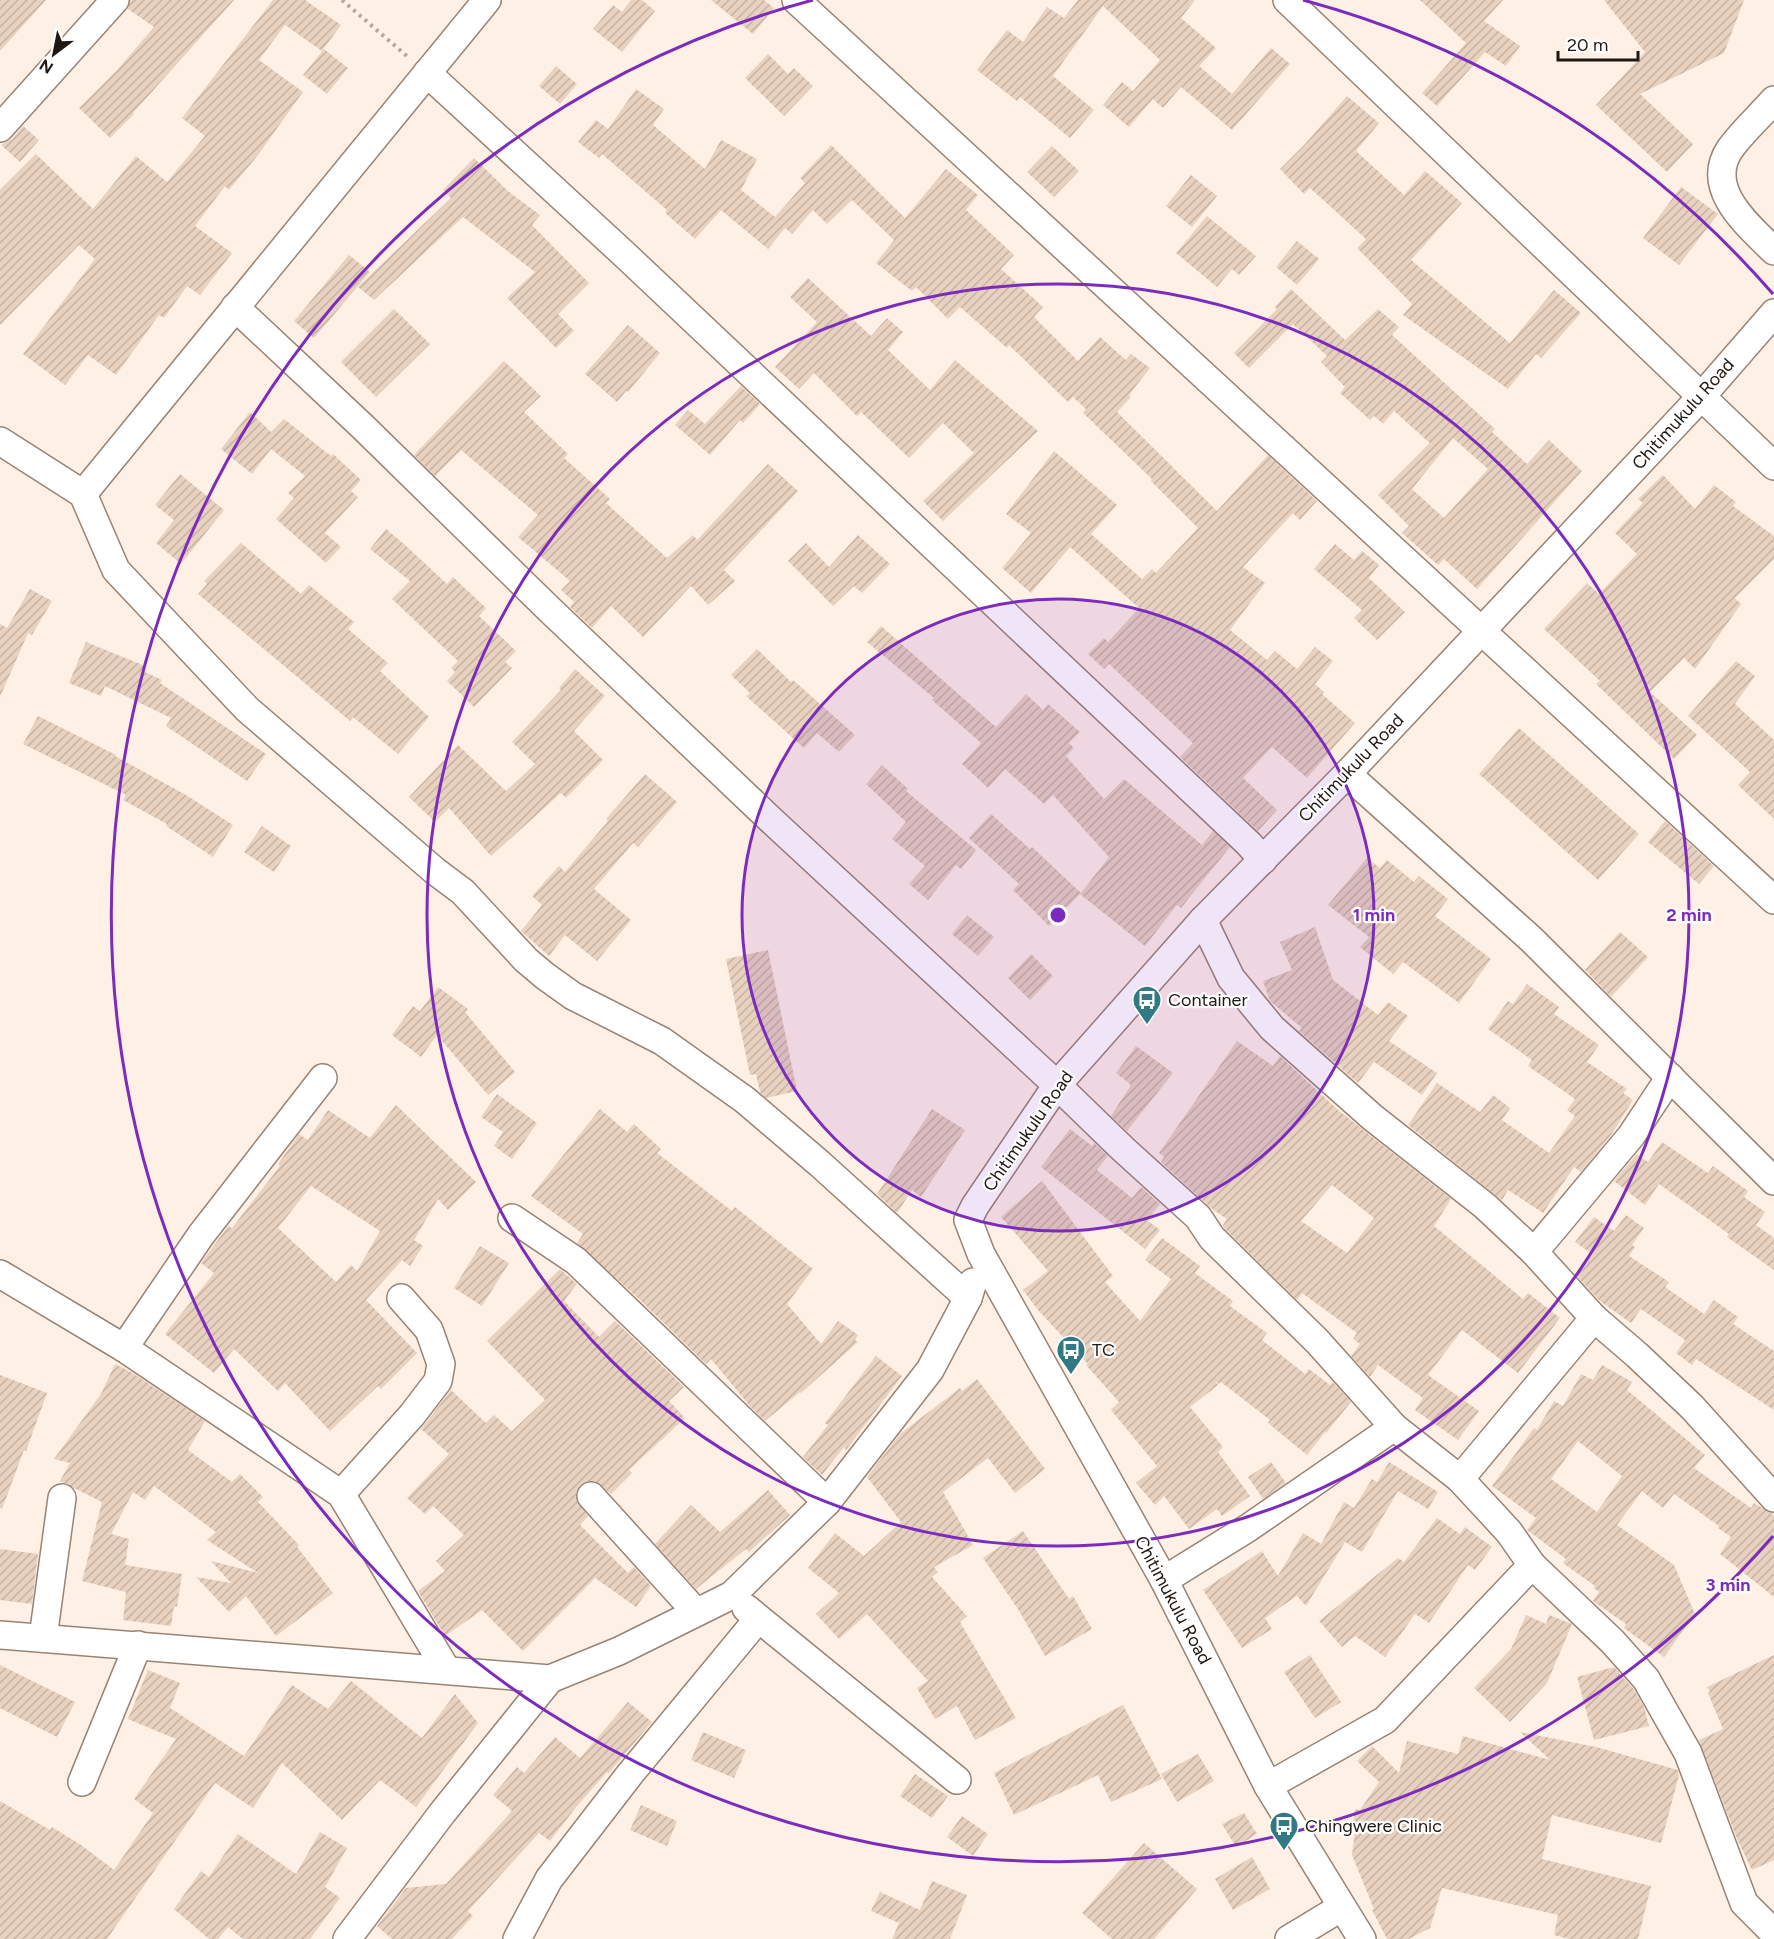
<svg xmlns="http://www.w3.org/2000/svg" width="1774" height="1939" font-family="Figtree,sans-serif">
  <defs>
    <pattern id="building-hatch" width="6" height="6" patternUnits="userSpaceOnUse" patternTransform="scale(1.5)"><rect width="6" height="6" fill="#e8d1bf"/><path d="M-1 1l2-2M0 6l6-6M5 7l2-2" fill="none" stroke="#c7b3a3"/></pattern>
  </defs>
  <rect width="100%" height="100%" fill="#fef0e5"/>
  <g fill="url(#building-hatch)" fill-rule="evenodd">
    <polygon points="0,0 46,0 0,51"/>
    <polygon points="130,0 234,0 133,113 134,114 110,138 79,108 117,70 154,27 128,9"/>
    <polygon points="273,0 305,0 341,25 322,51 285,25 259,60 303,92 258,155 229,190 225,186 195,226 232,253 200,295 187,286 164,318 159,315 116,375 88,355 65,385 23,354 95,259 79,245 0,325 0,190 36,154 93,209 136,156 167,182 205,136 182,118"/>
    <polygon points="631,0 642,0 655,11 622,52 593,29 613,5 622,12"/>
    <polygon points="711,0 764,0 774,8 753,34"/>
    <polygon points="1078,0 1195,0 1181,18 1216,48 1199,66 1232,94 1271,48 1290,64 1232,130 1181,87 1163,108 1153,99 1129,127 1103,105 1122,82 1133,91 1160,60 1103,6 1053,76 1094,110 1070,138 1020,97 1017,101 977,70 1007,30 1023,42 1047,7 1064,18"/>
    <polygon points="1420,0 1503,0 1484,21 1520,46 1506,66 1485,52 1437,106 1422,93 1466,43"/>
    <polygon points="1604,0 1744,0 1724,53 1640,94 1693,144 1667,172 1596,105 1645,52"/>
    <polygon points="324,49 348,68 327,94 303,75"/>
    <polygon points="768,54 788,74 794,68 813,86 784,116 745,78"/>
    <polygon points="556,66 577,84 560,104 539,86"/>
    <polygon points="636,89 664,109 653,125 705,169 721,140 757,159 741,190 775,217 805,183 800,178 831,145 905,218 946,169 978,195 966,210 1014,255 1001,269 1043,307 1034,317 1078,361 1100,337 1126,360 1131,354 1150,368 1129,395 1131,397 1117,412 1217,511 1268,455 1317,501 1300,520 1293,513 1243,567 1265,583 1230,630 1267,660 1275,651 1297,669 1315,647 1333,661 1315,684 1324,692 1322,694 1355,723 1307,778 1272,747 1243,778 1277,810 1258,831 1180,757 1193,743 1109,664 1104,669 1088,654 1104,638 1108,642 1139,608 1070,547 1031,593 1002,568 1031,533 1006,514 1054,451 1117,505 1091,534 1142,579 1152,569 1156,573 1198,528 1151,481 1152,479 1083,413 1086,409 1073,397 1068,402 1009,345 1007,348 960,307 948,319 916,287 912,291 876,263 894,240 852,200 827,224 813,210 792,234 785,228 768,249 721,210 695,239 665,213 667,210 602,154 599,158 578,142 596,120 608,129"/>
    <polygon points="1347,96 1379,123 1356,151 1404,195 1425,171 1462,203 1411,260 1510,343 1554,290 1581,313 1541,358 1536,354 1508,389 1403,315 1412,304 1357,248 1366,239 1310,188 1304,194 1280,169 1305,144"/>
    <polygon points="23,126 39,140 20,162 1,145 12,139"/>
    <polygon points="1052,146 1079,171 1054,197 1027,172"/>
    <polygon points="474,158 509,192 540,215 532,225 589,283 558,314 574,331 556,348 507,298 535,272 463,217 374,300 358,287 451,198 443,190"/>
    <polygon points="1191,175 1217,196 1192,227 1166,206"/>
    <polygon points="1681,187 1718,214 1679,265 1643,238"/>
    <polygon points="1207,216 1256,256 1239,275 1232,269 1217,287 1176,253"/>
    <polygon points="1297,241 1319,259 1297,285 1276,267"/>
    <polygon points="349,255 370,272 314,338 294,321"/>
    <polygon points="808,278 871,336 887,318 903,332 888,350 930,390 955,360 1038,431 943,521 923,501 974,453 943,423 909,458 861,412 857,416 814,373 799,389 775,367 817,322 790,297"/>
    <polygon points="1291,289 1345,340 1378,309 1399,327 1392,335 1495,429 1492,432 1527,464 1549,440 1582,471 1477,589 1444,559 1438,565 1402,533 1409,526 1378,495 1430,443 1441,453 1412,489 1444,518 1488,469 1453,438 1441,453 1394,411 1383,424 1374,416 1370,420 1340,393 1345,387 1321,362 1327,356 1293,324 1249,368 1234,353 1277,309 1275,307"/>
    <polygon points="394,309 430,344 376,397 341,362"/>
    <polygon points="628,325 660,353 628,392 626,391 617,402 585,374"/>
    <polygon points="504,361 541,396 524,412 568,454 564,458 610,499 606,503 667,558 693,535 697,540 768,464 798,491 724,570 735,581 708,605 691,586 643,637 611,606 592,628 570,607 574,602 561,590 570,581 518,537 538,515 461,450 435,476 414,455"/>
    <polygon points="741,386 760,404 743,423 740,420 710,455 675,425 688,410 705,424"/>
    <polygon points="250,412 271,432 284,419 331,456 333,454 361,480 351,491 358,497 325,533 341,547 326,563 276,519 294,498 288,493 305,476 271,449 252,474 221,449"/>
    <polygon points="180,474 224,510 181,564 156,543 174,520 155,505"/>
    <polygon points="1663,475 1695,509 1714,485 1736,502 1733,506 1774,536 1774,559 1735,598 1741,604 1695,669 1684,658 1650,692 1697,735 1674,759 1596,684 1600,681 1544,629 1587,583 1599,594 1637,554 1615,533 1643,503 1638,499"/>
    <polygon points="386,529 405,545 447,584 453,577 486,608 479,616 516,651 505,662 512,668 474,707 447,681 455,672 451,668 458,661 392,599 410,581 370,549"/>
    <polygon points="858,535 890,564 862,593 854,586 833,606 788,561 806,543 829,567"/>
    <polygon points="241,543 301,594 309,585 354,622 348,629 388,663 380,671 429,717 398,754 353,717 350,721 198,594 207,584 204,581"/>
    <polygon points="1335,544 1354,560 1362,551 1379,565 1369,578 1405,612 1377,640 1354,618 1362,610 1314,569"/>
    <polygon points="30,589 52,601 32,635 28,633 0,697 0,624 7,628"/>
    <polygon points="881,626 996,727 1026,694 1043,710 1048,704 1080,732 1069,743 1074,748 1066,756 1104,799 1124,779 1202,845 1213,831 1230,847 1181,908 1177,905 1145,946 1080,894 1049,926 1013,890 1019,884 969,838 991,814 1030,849 1032,847 1081,893 1109,857 1053,795 1044,804 1005,769 988,788 962,764 981,743 932,700 934,698 867,642"/>
    <polygon points="86,642 145,666 143,671 162,680 160,683 266,754 247,781 166,726 171,718 105,686 101,696 69,683"/>
    <polygon points="757,649 791,682 793,680 855,735 839,752 817,733 804,748 746,696 750,693 731,675"/>
    <polygon points="1736,661 1755,676 1735,704 1774,740 1774,819 1738,785 1750,772 1688,716"/>
    <polygon points="575,669 605,696 574,731 603,760 566,798 561,793 491,856 449,808 435,822 409,797 458,745 506,791 535,764 512,742 561,690 559,688"/>
    <polygon points="38,716 116,755 115,756 186,795 233,825 213,857 166,826 167,824 123,800 126,795 23,744"/>
    <polygon points="1519,728 1639,834 1598,880 1479,774"/>
    <polygon points="882,765 908,789 906,791 976,850 961,869 956,865 928,900 909,884 925,866 892,839 906,822 866,784"/>
    <polygon points="645,774 677,802 638,847 633,843 594,889 631,920 597,961 565,935 549,956 521,931 542,905 532,896 559,866 565,872 608,821 606,819"/>
    <polygon points="1665,821 1714,866 1699,884 1648,842"/>
    <polygon points="262,826 291,846 274,872 244,852"/>
    <polygon points="1367,858 1380,868 1387,860 1414,882 1419,876 1448,899 1435,916 1491,959 1459,1003 1403,962 1393,974 1360,947 1369,937 1328,905"/>
    <polygon points="967,915 994,937 978,956 952,934"/>
    <polygon points="1315,927 1333,980 1378,1015 1388,1002 1408,1016 1389,1041 1437,1073 1422,1095 1374,1062 1358,1083 1299,1031 1302,1028 1270,1001 1263,981 1292,970 1280,942"/>
    <polygon points="1620,932 1648,957 1611,997 1585,970"/>
    <polygon points="768,950 797,1091 766,1098 760,1092 756,1074 750,1075 726,959"/>
    <polygon points="1031,954 1053,976 1030,1000 1008,978"/>
    <polygon points="1527,984 1559,1007 1554,1014 1599,1045 1587,1062 1627,1089 1623,1093 1633,1100 1611,1135 1581,1172 1574,1167 1543,1213 1508,1190 1502,1200 1408,1125 1437,1083 1480,1112 1493,1095 1510,1108 1502,1120 1549,1153 1575,1116 1567,1110 1575,1099 1528,1066 1532,1060 1488,1029 1508,1001 1513,1004"/>
    <polygon points="438,987 468,1009 465,1012 515,1072 488,1095 437,1035 421,1057 392,1035 413,1006 420,1011"/>
    <path d="M1237 1041 1273 1066 1280 1056 1338 1110 1451 1199 1434 1226 1523 1299 1528 1293 1560 1318 1518 1373 1462 1330 1428 1375 1479 1411 1458 1440 1415 1410 1423 1398 1378 1365 1370 1377 1351 1356 1360 1344 1353 1339 1357 1333 1302 1293 1297 1300 1224 1228 1223 1225 1227 1219 1211 1208 1161 1162 1164 1157 1159 1153ZM1332 1185 1374 1218 1347 1253 1301 1221Z"/>
    <polygon points="1136,1046 1173,1073 1127,1131 1111,1116 1131,1085 1116,1073"/>
    <polygon points="497,1094 537,1123 512,1159 494,1146 503,1132 481,1117"/>
    <path d="M396 1105 476 1182 448 1210 438 1199 414 1240 423 1246 410 1266 402 1260 366 1300 417 1353 381 1389 378 1386 330 1431 285 1383 278 1391 234 1349 214 1373 165 1334 214 1273 201 1263 228 1226 232 1228 280 1166 278 1164 299 1134 308 1140 328 1110 370 1138ZM311 1186 380 1231 357 1271 351 1265 336 1282 278 1228Z"/>
    <polygon points="600,1109 627,1132 634,1124 661,1149 657,1153 732,1211 735,1207 813,1269 787,1304 821,1344 838,1321 858,1335 855,1340 858,1342 801,1393 800,1392 765,1421 749,1405 711,1359 706,1364 638,1298 577,1243 583,1234 531,1196"/>
    <polygon points="932,1109 965,1130 921,1197 912,1190 897,1213 877,1194"/>
    <polygon points="1070,1129 1092,1146 1094,1143 1108,1156 1097,1170 1132,1198 1141,1187 1160,1204 1147,1220 1160,1230 1145,1249 1041,1167"/>
    <polygon points="1662,1142 1708,1173 1713,1166 1748,1191 1744,1197 1765,1212 1756,1225 1774,1238 1774,1270 1727,1237 1729,1234 1659,1184 1645,1205 1614,1181 1637,1154 1648,1162"/>
    <polygon points="1042,1181 1113,1276 1105,1282 1140,1321 1171,1279 1145,1260 1162,1238 1200,1266 1195,1273 1233,1301 1230,1306 1267,1333 1262,1340 1305,1374 1309,1369 1330,1385 1333,1382 1351,1402 1326,1433 1325,1432 1307,1455 1268,1423 1270,1420 1221,1382 1219,1384 1215,1381 1218,1385 1190,1407 1223,1447 1218,1452 1250,1496 1222,1516 1217,1509 1189,1529 1164,1496 1155,1505 1136,1483 1157,1466 1111,1410 1119,1402 1086,1365 1088,1364 1038,1310 1023,1290 1048,1271 1001,1217"/>
    <polygon points="1626,1215 1644,1228 1632,1245 1635,1247 1629,1256 1669,1282 1665,1287 1704,1314 1714,1300 1738,1317 1733,1324 1774,1351 1774,1410 1696,1359 1692,1365 1676,1353 1685,1340 1641,1309 1631,1323 1600,1301 1576,1275 1592,1254 1575,1242 1594,1217 1614,1231"/>
    <polygon points="480,1246 509,1263 482,1306 454,1288"/>
    <polygon points="560,1269 577,1284 564,1301 599,1337 615,1321 684,1387 669,1401 685,1418 629,1470 632,1473 611,1494 595,1481 587,1481 581,1484 576,1492 576,1500 588,1516 580,1525 628,1573 634,1567 651,1586 636,1607 595,1578 523,1651 482,1610 445,1636 418,1591 445,1571 436,1561 464,1535 433,1506 425,1514 407,1498 449,1454 421,1429 451,1390 486,1423 494,1415 512,1431 545,1400 487,1341"/>
    <polygon points="876,1356 902,1376 846,1450 844,1447 822,1475 803,1457 828,1425 825,1423"/>
    <polygon points="115,1364 131,1372 205,1421 188,1450 232,1482 240,1474 263,1497 258,1502 299,1545 297,1547 333,1593 276,1636 246,1596 229,1612 196,1577 231,1583 211,1561 258,1573 207,1540 216,1532 154,1486 145,1500 133,1492 111,1534 129,1539 125,1565 182,1574 177,1607 174,1606 171,1626 123,1620 126,1592 82,1581 102,1502 60,1481 70,1463 54,1459 101,1394"/>
    <path d="M1602 1365 1632 1382 1627 1390 1705 1455 1694 1468 1751 1508 1754 1503 1774 1515V1597L1720 1554 1731 1537 1718 1528 1719 1526 1674 1494 1663 1508 1642 1491 1617 1525 1674 1565 1695 1614 1664 1657 1624 1628 1626 1624 1593 1601 1599 1592 1594 1588 1595 1586 1563 1563 1566 1559 1527 1530 1536 1518 1492 1486 1534 1428 1537 1430 1554 1401 1563 1406 1581 1374 1593 1380ZM1578 1441 1622 1476 1597 1512 1551 1479Z"/>
    <polygon points="0,1375 47,1393 26,1451 24,1450 2,1509 0,1508"/>
    <polygon points="977,1379 1045,1469 1015,1493 988,1458 943,1492 973,1545 934,1567 938,1572 932,1577 967,1616 960,1622 1016,1718 975,1740 957,1706 935,1719 917,1688 928,1681 867,1614 839,1639 816,1614 839,1593 808,1568 835,1533 864,1556 901,1522 867,1477 900,1434 960,1388 962,1391"/>
    <polygon points="1271,1462 1286,1483 1263,1499 1248,1477"/>
    <polygon points="1389,1462 1438,1492 1428,1509 1398,1491 1362,1552 1345,1542 1306,1606 1297,1596 1265,1618 1272,1629 1242,1648 1203,1590 1262,1551 1278,1576 1303,1533 1321,1544 1344,1502 1354,1508 1372,1479 1377,1482"/>
    <polygon points="768,1490 790,1515 749,1552 746,1549 696,1589 655,1544 691,1505 720,1532"/>
    <polygon points="1437,1518 1460,1534 1465,1527 1492,1547 1475,1570 1468,1565 1429,1623 1415,1614 1385,1657 1355,1636 1342,1647 1319,1621 1398,1558 1404,1562"/>
    <polygon points="1023,1531 1069,1599 1073,1596 1092,1629 1045,1656 1018,1609 983,1558"/>
    <polygon points="0,1549 38,1554 32,1604 0,1600"/>
    <polygon points="1526,1615 1546,1624 1549,1615 1572,1624 1547,1683 1510,1722 1474,1688 1511,1649"/>
    <polygon points="1310,1655 1341,1702 1315,1718 1284,1672"/>
    <polygon points="1774,1655 1774,1860 1752,1870 1738,1841 1699,1740 1723,1729 1708,1693 1710,1692 1707,1687"/>
    <polygon points="0,1665 75,1702 57,1737 0,1708"/>
    <polygon points="1614,1667 1633,1688 1644,1707 1649,1726 1594,1740 1577,1677"/>
    <polygon points="148,1670 180,1683 170,1708 244,1756 292,1685 328,1709 351,1681 422,1738 455,1694 478,1723 416,1807 380,1780 342,1820 282,1763 253,1808 215,1783 107,1939 0,1939 0,1801 50,1830 52,1827 81,1845 114,1870 153,1813 134,1799 176,1739 128,1719"/>
    <polygon points="628,1702 652,1722 608,1774 607,1772 577,1806 550,1841 539,1833 468,1911 473,1916 452,1939 392,1939 377,1926 406,1888 446,1884 512,1811 493,1795 517,1767 524,1773 555,1737 580,1758"/>
    <polygon points="1123,1705 1162,1779 1111,1802 1098,1775 1014,1815 994,1773"/>
    <polygon points="703,1732 746,1750 734,1778 691,1760"/>
    <polygon points="1520,1732 1596,1747 1678,1770 1679,1775 1661,1843 1552,1815 1542,1859 1651,1886 1638,1939 1569,1939 1554,1935 1558,1915 1442,1888 1430,1928 1409,1939 1387,1939 1372,1910 1374,1909 1352,1855 1355,1832 1352,1832 1355,1809 1360,1810 1379,1782 1357,1761 1372,1746 1399,1773 1407,1741 1458,1754 1463,1736 1550,1760"/>
    <polygon points="1198,1754 1214,1781 1177,1802 1161,1774"/>
    <polygon points="915,1774 948,1796 932,1818 900,1796"/>
    <polygon points="641,1805 677,1821 667,1846 630,1830"/>
    <polygon points="1244,1813 1257,1834 1236,1847 1222,1824"/>
    <polygon points="962,1816 988,1834 973,1856 947,1837"/>
    <polygon points="320,1832 347,1848 325,1887 340,1898 310,1939 243,1939 228,1927 218,1939 209,1939 174,1909 201,1871 209,1877 238,1834 296,1874"/>
    <polygon points="1144,1843 1197,1889 1154,1939 1112,1939 1082,1913"/>
    <polygon points="1252,1857 1270,1889 1233,1910 1215,1879"/>
    <polygon points="932,1881 967,1895 950,1939 892,1939 899,1923 871,1911 880,1892 920,1910"/>
  </g>
  <g fill="none" stroke-linecap="round" stroke-linejoin="round">
    <g stroke="#998373" stroke-width="30">
      <g id="minor">
        <polyline points="796,0 1774,900"/>
        <polyline points="1287,0 1774,466"/>
        <polyline points="427,73 624,254 1249,844 1263,860"/>
        <path d="M1774 100C1760 116 1742 132 1730 149 1703 189 1749 226 1774 251"/>
        <polyline points="0,128 115,0"/>
        <polyline points="235,307 362,426 550,610 770,819 1057,1085 1123,1149 1198,1217 1212,1238 1317,1341 1394,1427 1460,1479 1509,1532 1532,1565 1612,1641 1646,1679 1688,1753 1744,1903 1774,1933"/>
        <polyline points="0,441 83,494 116,570 247,709 435,871 463,892 526,960 545,976 573,996 662,1041 745,1100 820,1164 968,1298"/>
        <polyline points="83,494 487,0"/>
        <polyline points="1347,774 1531,939 1774,1181"/>
        <polyline points="1203,920 1231,978 1272,1028 1372,1117 1485,1206 1534,1252 1594,1318 1637,1355 1692,1407 1774,1498"/>
        <polyline points="512,1218 576,1261 827,1502"/>
        <polyline points="1534,1252 1631,1136 1670,1077"/>
        <polyline points="0,1274 124,1348 341,1494 446,1669"/>
        <polyline points="124,1348 201,1235 323,1078"/>
        <polyline points="1460,1479 1594,1318"/>
        <polyline points="341,1494 412,1415 438,1381 441,1364 429,1330 401,1298"/>
        <polyline points="591,1496 696,1612"/>
        <polyline points="1164,1580 1248,1528 1394,1427"/>
        <polyline points="746,1608 957,1780"/>
        <polyline points="0,1635 550,1679 619,1651 732,1595 827,1502 930,1370 968,1298 973,1282"/>
        <polyline points="43,1638 62,1498"/>
        <polyline points="82,1782 138,1645"/>
        <polyline points="1268,1786 1385,1720 1532,1565"/>
        <polyline points="347,1939 443,1812 550,1679"/>
        <polyline points="517,1939 549,1879 630,1774 758,1619"/>
        <polyline points="1289,1939 1342,1907"/>
        <polyline points="1362,1939 1268,1786 1164,1580 981,1254 968,1220 975,1206 1057,1085 1203,920 1347,774 1701,397 1774,313"/>
      </g>
    </g>
    <polyline stroke="#b5a99f" stroke-width="4" stroke-dasharray="3 4.5" stroke-linecap="butt" points="342,0 408,57"/>
    <use href="#minor" stroke="#fff" stroke-width="27"/>
  </g>
  <circle cx="1058" cy="915" r="316" fill="#7b2cbf" fill-opacity=".12"/>
  <g fill="none" stroke="#7b2cbf" stroke-width="3">
    <circle cx="1058" cy="915" r="316"/>
    <circle cx="1058" cy="915" r="631"/>
    <path d="M1773 1536A947 947 0 1 1 813 0M1303 0A947 947 0 0 1 1773 294"/>
  </g>
  <defs>
    <g id="bus-pin" transform="scale(1.5)"><path d="M0 17L-7.5 6A9.5 9.5 0 1 1 7.5 6Z" fill="#327984" stroke="#fff"/><path d="M-5-6H5V4H4V6H2V4H-2V6H-4V4H-5ZM-3.5-4V0h7V-4ZM-3.5 1.2v1.5H-2V1.2ZM2 1.2v1.5H3.5V1.2Z" fill="#fff"/></g>
  </defs>
  <g fill-rule="evenodd">
    <use href="#bus-pin" x="1147" y="1000"/>
    <use href="#bus-pin" x="1071" y="1350"/>
    <use href="#bus-pin" x="1284" y="1826"/>
  </g>
  <g text-anchor="middle" dominant-baseline="central" stroke-width="4.5" stroke-linejoin="round" paint-order="stroke">
    <g font-size="18" fill="#1f1711" stroke="#fff">
      <text transform="translate(1683 414) rotate(-48)">Chitimukulu Road</text>
      <text transform="translate(1351 768) rotate(-46)">Chitimukulu Road</text>
      <text transform="translate(1028 1131) rotate(-55)">Chitimukulu Road</text>
      <text transform="translate(1173 1600) rotate(62)">Chitimukulu Road</text>
    </g>
    <g font-size="18" fill="#1f1711" stroke="#fff" text-anchor="start">
      <text x="1168" y="1000">Container</text>
      <text x="1092" y="1350">TC</text>
      <text x="1305" y="1826">Chingwere Clinic</text>
    </g>
  </g>
  <circle cx="1058" cy="915" r="9" fill="#7b2cbf" stroke="#fff" stroke-width="3"/>
  <g font-size="18" text-anchor="middle" font-weight="bold" fill="#7b2cbf" stroke="#fff" stroke-width="4.5" stroke-linejoin="round" paint-order="stroke">
    <text x="1374" y="921">1 min</text>
    <text x="1689" y="921">2 min</text>
    <text x="1728" y="1591">3 min</text>
  </g>
  <g transform="translate(54 54) rotate(212)" stroke="#ffffff" stroke-width="4.5" paint-order="stroke">
  <path d="M0-4.5L10 22L0 15L-10 22Z" fill="#1f1711"/>
  <text y="-9" font-size="16" font-weight="bold" text-anchor="middle" fill="#1f1711">N</text>
  </g>
  <path d="M1558 51v9h80v-9" fill="none" stroke="#1f1711" stroke-width="3"/>
  <text x="1567" y="51" font-size="18" fill="#1f1711" stroke="#ffffff" stroke-width="4.5" paint-order="stroke">20 m</text>
</svg>
